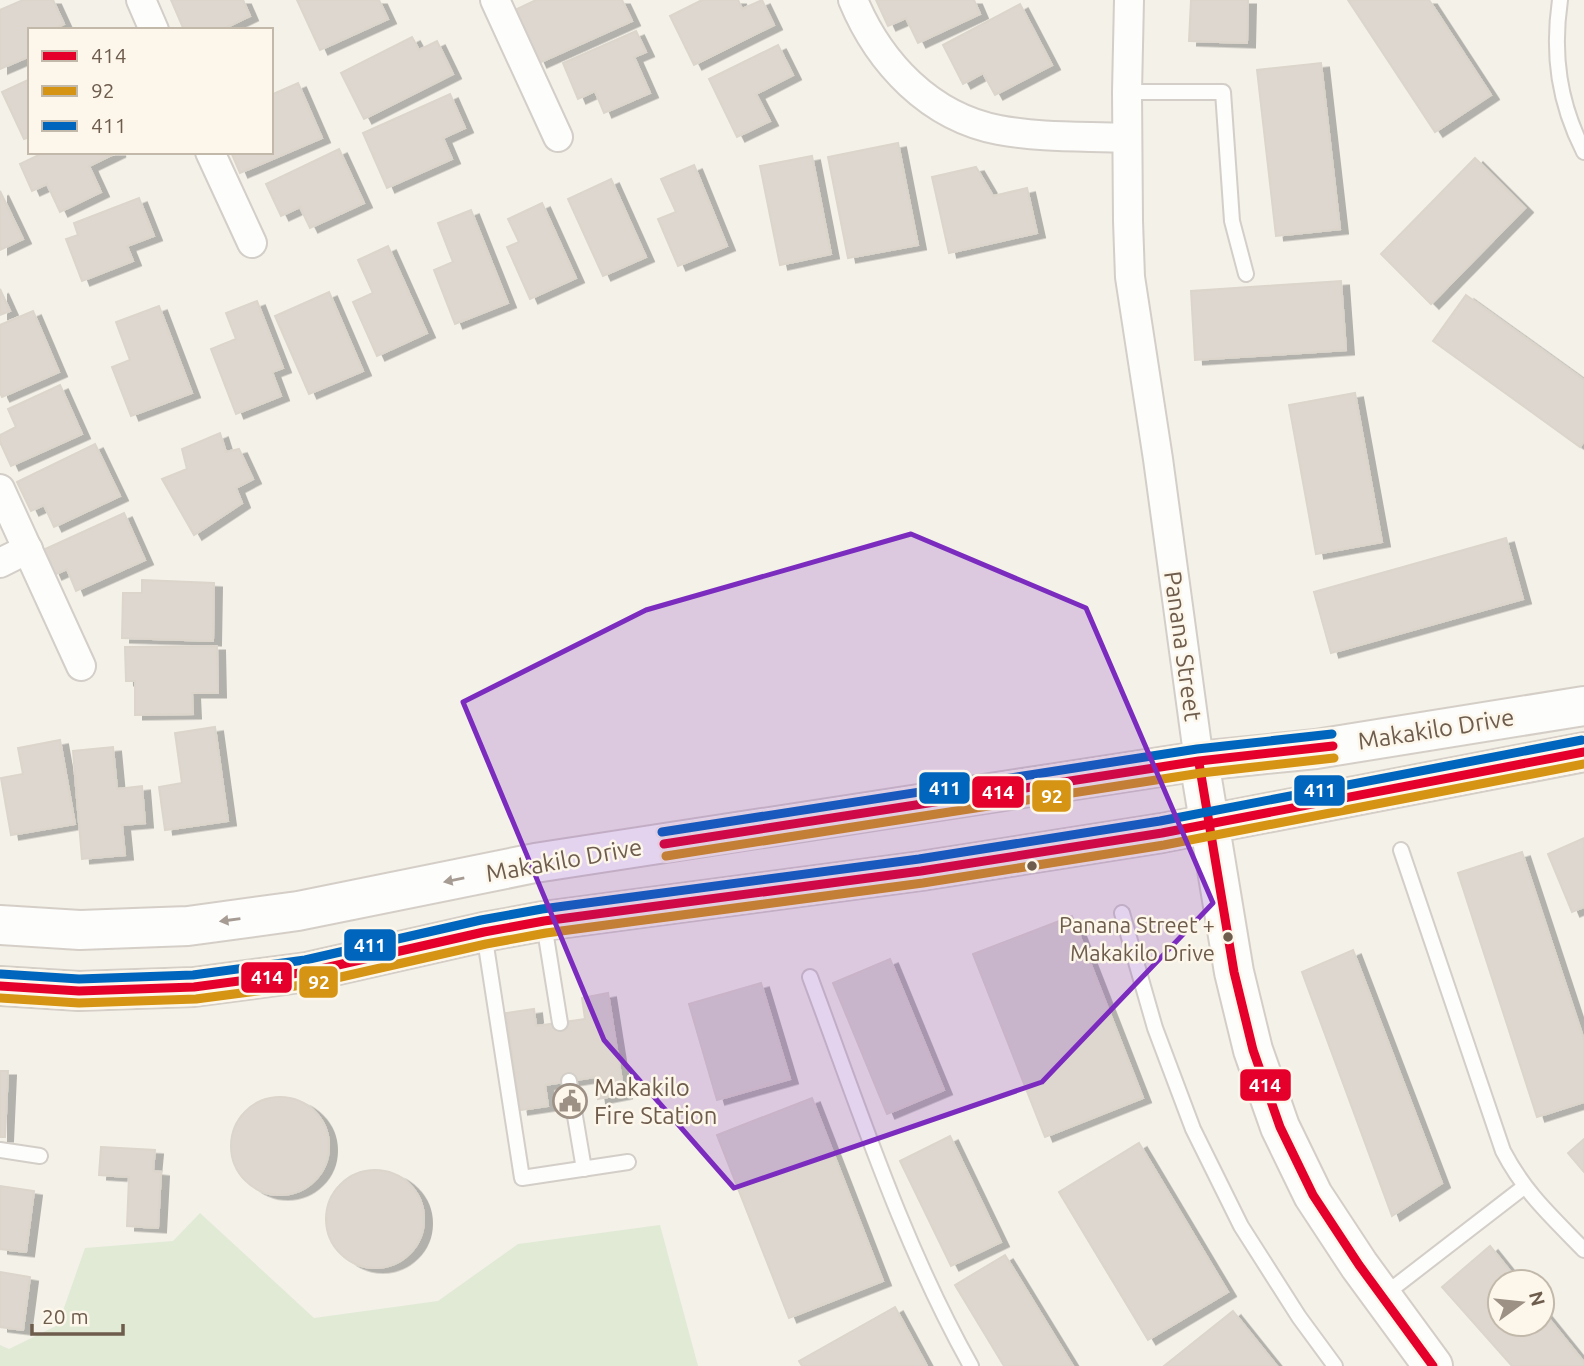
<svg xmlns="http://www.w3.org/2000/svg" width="1584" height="1366" font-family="Ubuntu,sans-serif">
  <defs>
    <filter id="shadow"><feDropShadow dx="8" dy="4.5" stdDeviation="0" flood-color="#0004"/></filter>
  </defs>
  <rect width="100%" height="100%" fill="#f4f1e9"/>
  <polygon fill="#e0ead5" points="200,1213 314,1318 438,1301 518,1244 660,1225 698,1366 0,1366 0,1345 9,1349 58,1325 85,1248 173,1241"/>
  <g fill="#ddd7cf" stroke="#dcd5cc" stroke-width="2" filter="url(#shadow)">
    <polygon points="23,0 53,0 64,24 52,30 30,30 30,56 0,69 0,10"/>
    <polygon points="171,0 243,0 250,16 221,30 184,30"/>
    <polygon points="297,0 379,0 388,19 320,50"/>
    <polygon points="536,0 622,0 632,21 539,63 515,10"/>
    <polygon points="702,0 738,0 742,9 762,0 774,25 694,65 670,16"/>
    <polygon points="876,0 974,0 980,14 918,43 906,18 888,26"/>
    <polygon points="1191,0 1248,0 1247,43 1189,41"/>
    <polygon points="1348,0 1429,0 1491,95 1435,132"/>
    <polygon points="1020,4 1052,65 995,95 983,73 963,84 943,45"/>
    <polygon points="636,31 646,52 634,57 650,93 604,113 595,91 578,99 563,63"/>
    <polygon points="412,37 419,50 437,41 453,74 364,119 341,73"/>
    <polygon points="778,45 793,75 756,94 770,121 737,137 709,79"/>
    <polygon points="1321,63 1340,229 1276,236 1257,70"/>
    <polygon points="30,79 30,137 24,139 2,92"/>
    <polygon points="298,83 322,138 240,173 231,152 271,152 271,95"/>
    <polygon points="450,94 465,128 443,138 452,159 387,188 363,133"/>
    <polygon points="898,143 918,245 848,258 828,157"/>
    <polygon points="339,149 364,203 310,228 300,207 281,216 266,184"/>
    <polygon points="45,152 118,152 89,166 101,192 60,212 47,184 32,191 20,164"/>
    <polygon points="812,156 831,254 780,265 760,166"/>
    <polygon points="1475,158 1525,208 1431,304 1381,254"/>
    <polygon points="694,165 727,246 678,266 658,219 676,212 661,179"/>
    <polygon points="976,167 993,196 1027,188 1037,233 949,253 932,177"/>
    <polygon points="611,179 646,257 603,276 568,199"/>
    <polygon points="0,191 23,239 0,250"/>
    <polygon points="139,198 154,236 127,246 133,261 82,281 66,239 78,235 74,223"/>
    <polygon points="542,203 576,278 530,299 507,247 519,242 508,219"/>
    <polygon points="471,210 508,303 455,324 434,270 453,262 438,223"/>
    <polygon points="388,246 427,333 377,356 353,302 373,293 358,260"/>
    <polygon points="1341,281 1346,350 1195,360 1191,291"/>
    <polygon points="0,289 10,311 0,315"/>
    <polygon points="329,292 363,371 309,394 275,316"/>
    <polygon points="1466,295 1584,380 1584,441 1580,447 1433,341"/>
    <polygon points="257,301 283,368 272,372 281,396 236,414 211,349 236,339 226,313"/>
    <polygon points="159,306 192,393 131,416 112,367 130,360 116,322"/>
    <polygon points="33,311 59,372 2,397 0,393 0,325"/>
    <polygon points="60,385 82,434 11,466 0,442 0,435 16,427 8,409"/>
    <polygon points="1355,393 1382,542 1316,554 1289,405"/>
    <polygon points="220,433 226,452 239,449 253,479 236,488 242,503 194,535 162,479 187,469 182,449"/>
    <polygon points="95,444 120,496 54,527 44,505 31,511 17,482"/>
    <polygon points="124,513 145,560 76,591 67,569 54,575 43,550"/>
    <polygon points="1506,538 1523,599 1331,653 1314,592"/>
    <polygon points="142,580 214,583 213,641 122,638 123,593 142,593"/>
    <polygon points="217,646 218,693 192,693 193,714 135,715 135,681 126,681 125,647"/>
    <polygon points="215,727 228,821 165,830 159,787 182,783 175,733"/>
    <polygon points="60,740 75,824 11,835 1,778 23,774 18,748"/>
    <polygon points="113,747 117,789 142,786 145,823 122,825 125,855 82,859 73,751"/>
    <polygon points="1584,838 1584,907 1572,912 1548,854"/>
    <polygon points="1522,852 1584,1040 1584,1102 1537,1117 1458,873"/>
    <polygon points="1072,916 1143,1098 1045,1137 973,954"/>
    <polygon points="1353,950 1442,1183 1392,1216 1302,972"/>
    <polygon points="890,959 944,1090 887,1114 833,983"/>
    <polygon points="761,983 790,1079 717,1100 689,1004"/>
    <polygon points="608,993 624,1094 598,1099 595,1077 545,1085 548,1106 520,1110 506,1013 534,1009 536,1026 585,1019 582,998"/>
    <polygon points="0,1071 8,1071 5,1137 0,1137"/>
    <circle cx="280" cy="1146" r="49"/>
    <polygon points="812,1098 883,1281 789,1318 717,1135"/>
    <polygon points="950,1136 1001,1242 951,1266 900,1161"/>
    <polygon points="1584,1139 1584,1172 1568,1153"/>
    <polygon points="1139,1143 1228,1292 1148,1340 1059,1192"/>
    <polygon points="101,1147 155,1150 153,1171 161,1172 158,1228 127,1226 129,1177 99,1175"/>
    <circle cx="375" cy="1219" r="49"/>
    <polygon points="0,1186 34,1191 26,1252 0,1249"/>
    <polygon points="1490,1246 1519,1282 1500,1282 1500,1324 1542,1324 1542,1310 1584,1362 1584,1366 1512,1366 1442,1287"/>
    <polygon points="1005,1255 1073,1366 1004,1366 955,1285"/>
    <polygon points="0,1272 30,1277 23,1330 0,1327"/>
    <polygon points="895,1307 927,1366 802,1366 799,1361"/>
    <polygon points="1233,1311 1277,1366 1164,1366"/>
  </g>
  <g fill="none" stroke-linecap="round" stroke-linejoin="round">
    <g stroke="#d3cec7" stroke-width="18">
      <g id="lane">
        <path d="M1560 0C1552 55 1559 103 1584 152"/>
        <polyline points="1127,92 1223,92 1232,221 1246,274"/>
        <path d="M1401 850 1503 1151C1525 1193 1551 1216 1584 1250"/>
        <polyline points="1122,913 1155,1028 1193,1129 1241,1226 1299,1317 1335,1366"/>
        <polyline points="544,924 560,1023"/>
        <polyline points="484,933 522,1178 628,1162"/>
        <path d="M810 977C859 1108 902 1243 971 1366"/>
        <polyline points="569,1081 584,1169"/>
        <polyline points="0,1150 40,1156"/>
        <polyline points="1384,1295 1524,1187"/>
      </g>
    </g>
    <g stroke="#d3cec7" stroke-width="32">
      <g id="street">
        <polyline points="141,0 154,30"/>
        <polyline points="495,0 558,137"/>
        <path d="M853 0C879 63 930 117 999 130 1041 138 1085 136 1127 138"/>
        <polyline points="1129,0 1127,92 1128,221 1130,277 1158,459 1199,761"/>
        <polyline points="210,152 252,243"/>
        <polyline points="0,489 81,666"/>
        <polyline points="0,563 28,549"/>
      </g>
    </g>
    <g stroke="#d4cec7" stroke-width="42">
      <g id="secondary">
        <polyline points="1199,761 1234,972 1253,1050 1280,1127 1313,1195 1359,1265 1433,1366"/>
        <polyline points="0,925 80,930 188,926 298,911 535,863 1199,761 1316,749 1584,706"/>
        <polyline points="0,986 79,991 194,987 307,972 484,932 544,921 921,871 1162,833 1584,752"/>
      </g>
    </g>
    <use href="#lane" stroke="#fdfdfc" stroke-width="14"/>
    <use href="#street" stroke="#fdfdfc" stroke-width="28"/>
    <use href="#secondary" stroke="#fdfdfc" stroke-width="38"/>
    <g stroke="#fcf7ea" stroke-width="14">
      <g id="bus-1">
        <polyline points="1199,763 1234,972 1253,1050 1280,1127 1313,1195 1359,1265 1433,1366"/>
        <polyline points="664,844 1199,761 1333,746"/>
        <polyline points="0,986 79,991 194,987 307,972 484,932 544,921 921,871 1162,833 1584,752"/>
      </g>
    </g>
    <g stroke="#fcf7ea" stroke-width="14">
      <g id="bus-2">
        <polyline points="666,856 1201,773 1334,758"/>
        <polyline points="0,998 79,1003 196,999 310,984 486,944 546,933 923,883 1164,845 1584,764"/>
      </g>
    </g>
    <g stroke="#fcf7ea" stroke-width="14">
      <g id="bus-3">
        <polyline points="662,832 1197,749 1332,734"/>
        <polyline points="1,974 79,979 193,975 305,960 481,920 542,909 919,859 1160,821 1582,740"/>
      </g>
    </g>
    <use href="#bus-1" stroke="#e4002b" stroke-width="9"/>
    <use href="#bus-2" stroke="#d59413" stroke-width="9"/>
    <use href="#bus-3" stroke="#0065bd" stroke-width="9"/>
  </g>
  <defs><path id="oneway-solid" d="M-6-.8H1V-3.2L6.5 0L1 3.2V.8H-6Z" transform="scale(1.75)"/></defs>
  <g fill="#a79c93">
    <use href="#oneway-solid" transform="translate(454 880) rotate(169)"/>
    <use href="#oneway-solid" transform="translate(230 920) rotate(172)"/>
  </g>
  <path fill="#7b2cbf" fill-opacity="0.2" stroke="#7b2cbf" stroke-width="5" stroke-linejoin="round" d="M911 534 1086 608 1213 903 1042 1082 734 1188 604 1040 463 702 646 610Z"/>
  <defs>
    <g id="civic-ring" transform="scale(1.75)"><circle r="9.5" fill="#fcf7ea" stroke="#9d9084" stroke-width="1.5"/><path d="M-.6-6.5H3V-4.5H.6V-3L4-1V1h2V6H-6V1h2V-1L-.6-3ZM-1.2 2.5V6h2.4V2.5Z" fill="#9d9084"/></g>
  </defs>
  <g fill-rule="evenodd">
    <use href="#civic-ring" x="570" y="1101"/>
  </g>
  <g fill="#6e5c4d" stroke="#fcf7ea" stroke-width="2.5">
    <circle cx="1032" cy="866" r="6"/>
    <circle cx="1228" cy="937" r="6"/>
  </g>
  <g text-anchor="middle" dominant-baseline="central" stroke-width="5" stroke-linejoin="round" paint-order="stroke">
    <g font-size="22" fill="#6e5c4d" stroke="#fcf7ea" text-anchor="end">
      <text x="1215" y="924">Panana Street +<tspan x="1215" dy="28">Makakilo Drive</tspan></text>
    </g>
    <g font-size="24" fill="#6e5c4d" stroke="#fcf7ea">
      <text transform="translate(1183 646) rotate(82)">Panana Street</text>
      <text transform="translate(1436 729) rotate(-9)">Makakilo Drive</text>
      <text transform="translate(564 860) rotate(-10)">Makakilo Drive</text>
    </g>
    <g font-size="24" fill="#6e5c4d" stroke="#fcf7ea" text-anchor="start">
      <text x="594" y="1087">Makakilo<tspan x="594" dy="28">Fire Station</tspan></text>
    </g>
  </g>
  <g stroke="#fcf7ea" stroke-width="2.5">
    <rect x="918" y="771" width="53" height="34" rx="7" fill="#0065bd"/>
    <rect x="1293" y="774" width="53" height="33" rx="7" fill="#0065bd"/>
    <rect x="971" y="775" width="54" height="34" rx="7" fill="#e4002b"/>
    <rect x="1031" y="779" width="41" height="34" rx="7" fill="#d59413"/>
    <rect x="343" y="928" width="54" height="34" rx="7" fill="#0065bd"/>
    <rect x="240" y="961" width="53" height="33" rx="7" fill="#e4002b"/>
    <rect x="298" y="965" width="41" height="34" rx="7" fill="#d59413"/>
    <rect x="1239" y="1068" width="53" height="34" rx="7" fill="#e4002b"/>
  </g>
  <g font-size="19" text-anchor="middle" font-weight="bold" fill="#fff">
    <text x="945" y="795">411</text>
    <text x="1320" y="797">411</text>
    <text x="998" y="799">414</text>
    <text x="1052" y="803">92</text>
    <text x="370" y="952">411</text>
    <text x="267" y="984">414</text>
    <text x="319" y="989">92</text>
    <text x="1265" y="1092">414</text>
  </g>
  <rect x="28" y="28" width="245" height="126" fill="#fcf7ea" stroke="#c3b9ab" stroke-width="2"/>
  <rect x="42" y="51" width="35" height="10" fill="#e4002b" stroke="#c3b9ab" stroke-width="2"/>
  <text x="91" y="63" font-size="21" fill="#6e5c4d">414</text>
  <rect x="42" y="86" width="35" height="10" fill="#d59413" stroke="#c3b9ab" stroke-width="2"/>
  <text x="91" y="98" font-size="21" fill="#6e5c4d">92</text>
  <rect x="42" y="121" width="35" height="10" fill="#0065bd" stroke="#c3b9ab" stroke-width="2"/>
  <text x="91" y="133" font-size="21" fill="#6e5c4d">411</text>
  <g transform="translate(1521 1303) rotate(75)"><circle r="33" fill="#fcf7ea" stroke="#c3b9ab" stroke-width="2"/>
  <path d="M0-5L12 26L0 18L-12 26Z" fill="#9d9084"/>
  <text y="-10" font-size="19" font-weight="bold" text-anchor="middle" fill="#6e5c4d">N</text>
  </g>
  <path d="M32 1324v10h91v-10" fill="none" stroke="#6e5c4d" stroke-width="3.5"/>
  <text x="42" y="1324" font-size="21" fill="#6e5c4d" stroke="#fcf7ea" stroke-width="5" paint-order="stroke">20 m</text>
</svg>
